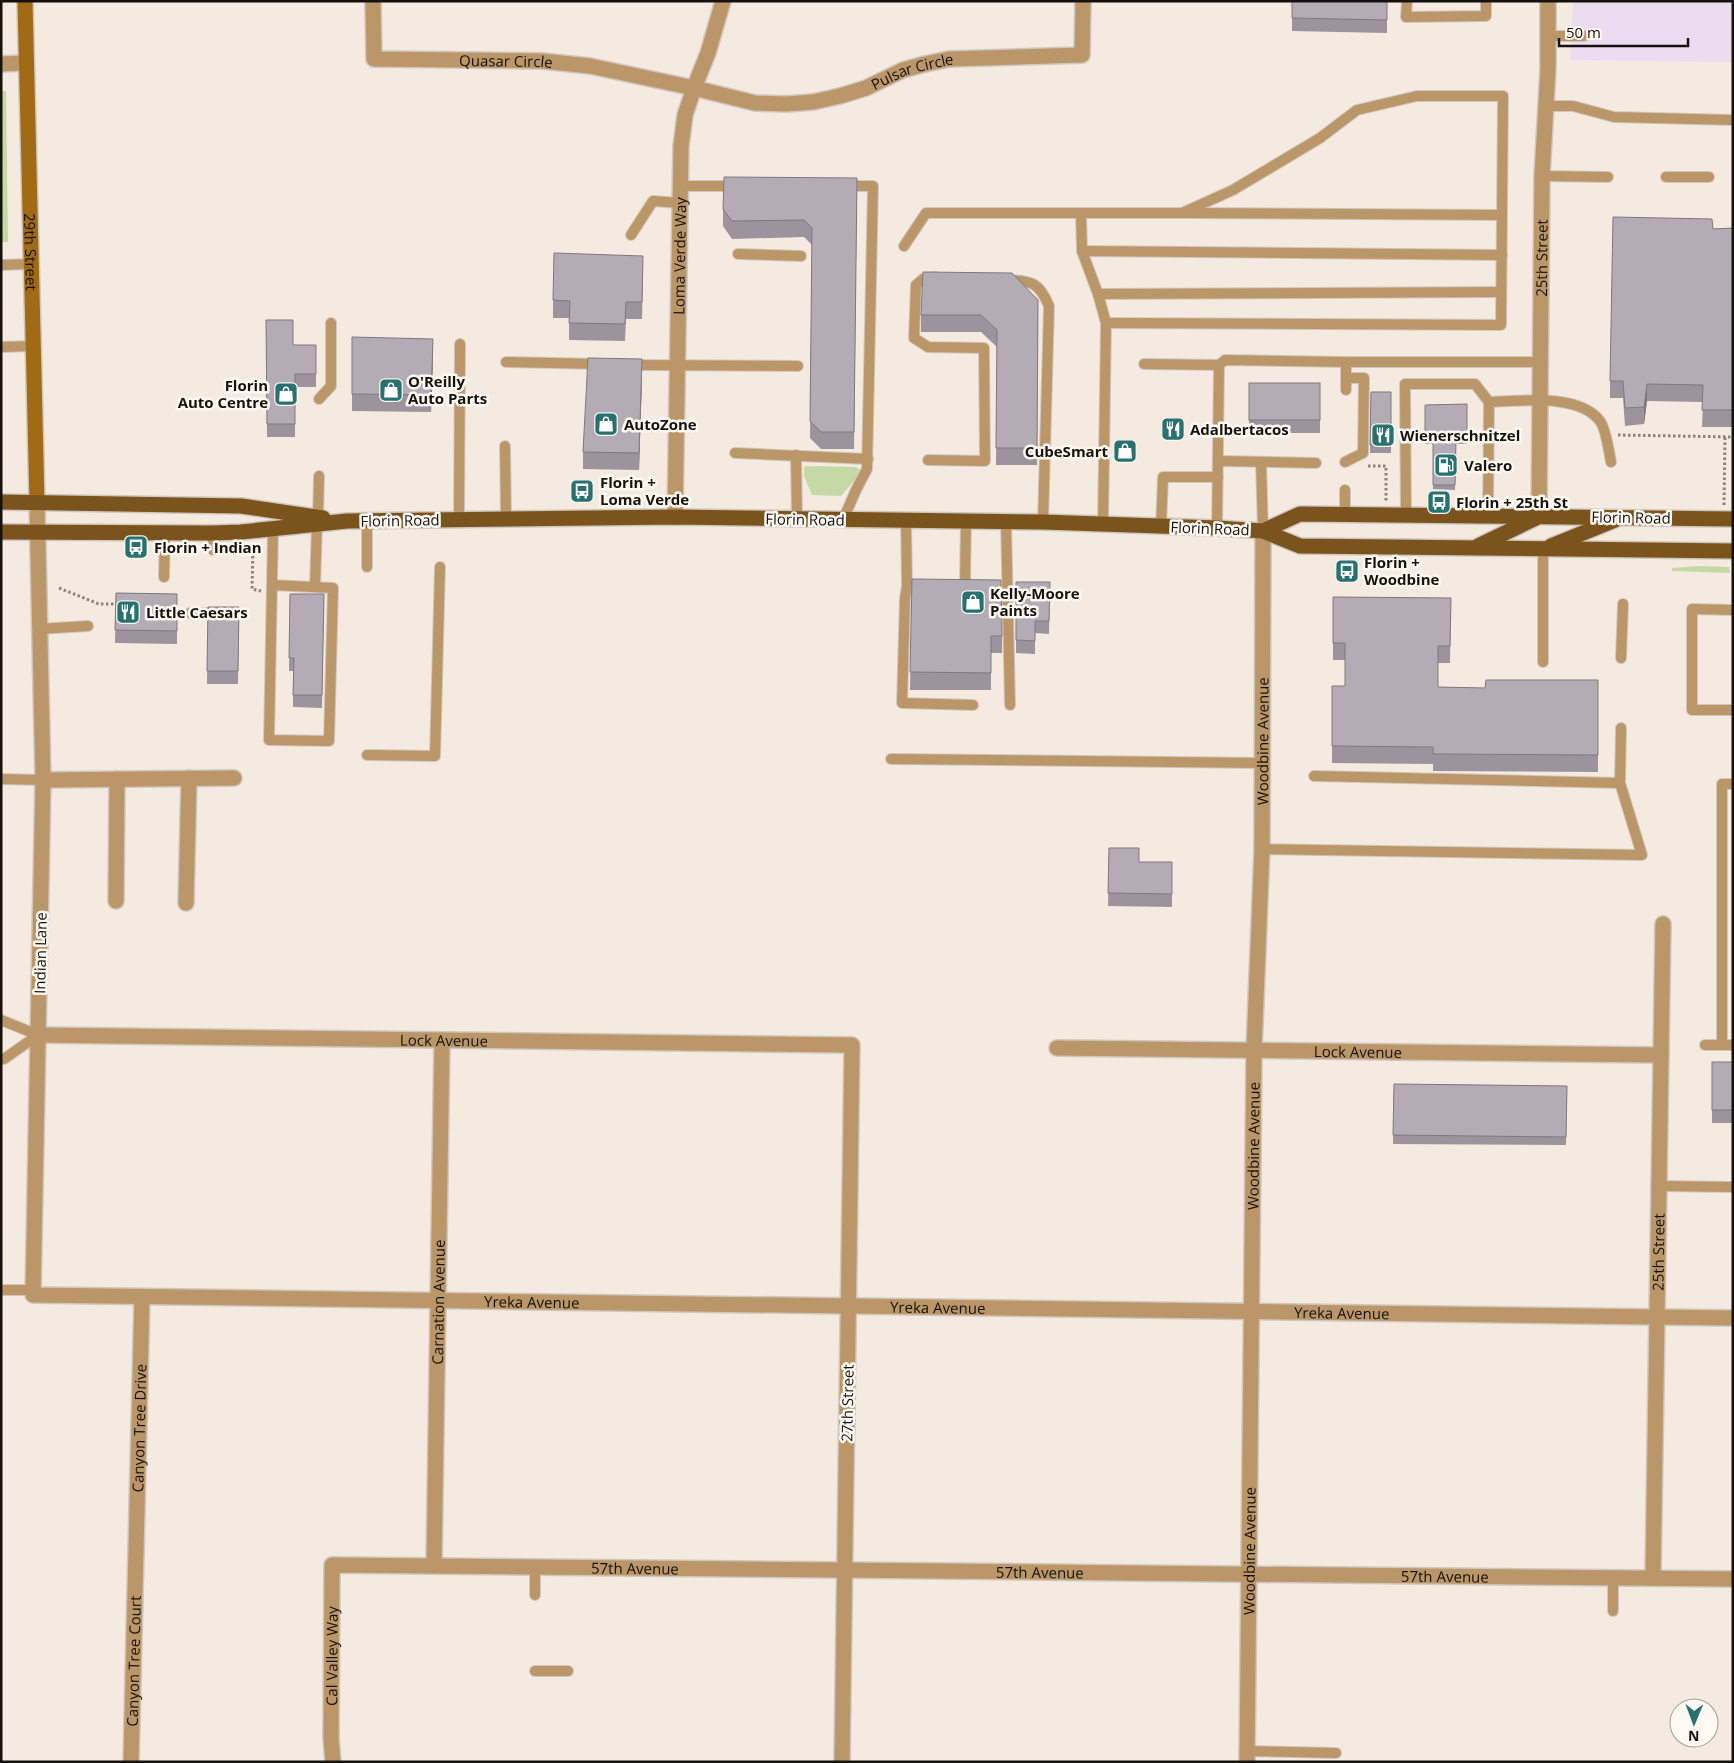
<svg xmlns="http://www.w3.org/2000/svg" width="1734" height="1763" font-family="'Open Sans',sans-serif">
  <rect width="100%" height="100%" fill="#f4eae0"/>
  <polygon fill="#ebdcef" points="1573,1 1733,1 1733,62 1570,60"/>
  <g fill="#c5d9a6">
    <polygon points="1,91 6,91 8,242 1,242"/>
    <polygon points="806,466 856,467 860,470 860,474 841,496 812,495 804,476 804,468"/>
    <polygon points="1698,566 1729,567 1730,573 1672,571 1672,568"/>
  </g>
  <g fill="none" stroke-linecap="round" stroke-linejoin="round">
    <g stroke="#d0c7be" stroke-width="12">
      <g id="lane">
        <polyline points="1407,1 1406,17 1486,16 1486,1"/>
        <polyline points="1548,36 1584,36"/>
        <polyline points="1546,106 1573,106 1614,117 1733,120"/>
        <polyline points="1542,176 1608,177"/>
        <polyline points="1666,177 1709,177"/>
        <polyline points="680,186 737,186"/>
        <polyline points="1081,213 1082,251 1098,294 1106,323 1103,524"/>
        <polyline points="1185,213 1502,215"/>
        <polyline points="631,235 653,201 680,203"/>
        <polyline points="904,246 926,213 1182,213 1233,190 1320,138 1357,110 1417,96 1503,96 1501,325 1106,323"/>
        <polyline points="1082,251 1502,255"/>
        <polyline points="738,254 801,256"/>
        <polyline points="1,265 30,264"/>
        <path d="M1007 280C1032 281 1039 282 1049 306L1043 522"/>
        <polyline points="1098,294 1501,292"/>
        <polyline points="1,347 33,346"/>
        <polyline points="506,362 600,364"/>
        <polyline points="1144,364 1219,365 1225,360 1346,362"/>
        <polyline points="629,365 798,366"/>
        <polyline points="1346,390 1346,362 1541,362"/>
        <polyline points="319,399 331,386 331,323"/>
        <polyline points="505,446 506,519"/>
        <polyline points="735,453 868,459"/>
        <polyline points="796,455 797,519"/>
        <polyline points="928,460 985,461 984,348 928,347 914,338 916,285 923,279 935,277"/>
        <polyline points="1218,461 1316,463"/>
        <polyline points="1261,462 1263,531"/>
        <polyline points="1345,462 1363,453 1364,378 1346,378"/>
        <polyline points="1345,514 1345,490"/>
        <polyline points="1406,515 1405,384 1475,384 1489,402"/>
        <path d="M1488 516 1489 402C1521 401 1579 393 1600 421 1606 429 1609 452 1611 462"/>
        <polyline points="318,517 319,476"/>
        <polyline points="459,520 460,344"/>
        <polyline points="843,520 856,490 867,469 873,186 844,186"/>
        <polyline points="906,520 907,586 905,598 902,703 973,705"/>
        <polyline points="367,521 367,567"/>
        <polyline points="1006,522 1010,705"/>
        <polyline points="1161,527 1163,477 1218,477"/>
        <polyline points="1217,528 1219,365"/>
        <polyline points="212,533 213,550"/>
        <polyline points="164,577 165,532"/>
        <polyline points="965,584 966,521"/>
        <polyline points="272,585 333,588 329,741 269,740 273,529"/>
        <polyline points="315,587 317,524"/>
        <polyline points="1733,610 1692,609 1692,710 1733,710"/>
        <polyline points="190,613 213,613"/>
        <polyline points="39,629 88,626"/>
        <polyline points="1621,658 1623,604"/>
        <polyline points="1543,662 1543,549"/>
        <polyline points="367,755 435,756 440,567"/>
        <polyline points="891,759 1262,763"/>
        <polyline points="1314,776 1620,783"/>
        <polyline points="1,779 43,780"/>
        <polyline points="1262,849 1642,855 1620,783 1621,728"/>
        <polyline points="1,1020 38,1035"/>
        <polyline points="1705,1045 1733,1045"/>
        <polyline points="1722,1045 1722,784 1733,784"/>
        <polyline points="1,1059 4,1059 38,1035"/>
        <polyline points="1659,1186 1733,1187"/>
        <polyline points="1,1290 33,1290"/>
        <polyline points="535,1595 535,1567"/>
        <polyline points="1613,1611 1613,1578"/>
        <polyline points="535,1671 568,1671"/>
        <polyline points="1247,1751 1336,1753"/>
      </g>
    </g>
    <g stroke="#d0c7be" stroke-width="18">
      <g id="street">
        <path id="s1" d="M373 1 374 59 542 61 590 66 694 88 755 103 786 104 813 102 840 96 866 88 903 70 925 64 949 59 1082 55 1083 1"/>
        <polyline points="1,64 25,63"/>
        <path id="s2" d="M37 502 43 780 33 1295 1733 1318"/>
        <path id="s3" d="M1539 516 1542 176 1548 69V1"/>
        <path id="s4" d="M675 517 681 146 685 115 694 88 708 53 723 1"/>
        <polyline points="43,780 234,778"/>
        <polyline points="116,901 117,779"/>
        <polyline points="186,903 189,778"/>
        <path id="s5" d="M38 1035 852 1045 842 1762"/>
        <path id="s6" d="M1057 1048 1660 1055"/>
        <path id="s7" d="M434 1566 442 1040"/>
        <path id="s8" d="M1653 1578 1663 924"/>
        <path id="s9" d="M131 1762 142 1297"/>
        <path id="s10" d="M333 1762 331 1738 332 1565 1733 1579"/>
        <path id="s11" d="M1247 1762 1254 1050 1262 849 1263 531"/>
      </g>
    </g>
    <g stroke="#d0c7be" stroke-width="18">
      <g id="secondary">
        <path id="s12" d="M25 1 37 502"/>
      </g>
    </g>
    <g stroke="#d0c7be" stroke-width="18">
      <g id="primary">
        <polyline points="1,502 241,506 323,518"/>
        <polyline points="1263,531 1300,514 1733,519"/>
        <polyline points="1,532 212,533 241,532 347,521 675,517 1043,522 1217,528 1263,531 1300,546 1733,551"/>
        <polyline points="1478,546 1536,518"/>
        <polyline points="1551,546 1615,520"/>
      </g>
    </g>
    <g stroke="#8a837c" stroke-width="3" stroke-dasharray="2.5 2.5" stroke-linecap="butt">
      <polyline points="1618,435 1733,437"/>
      <polyline points="1368,466 1386,466 1386,502"/>
      <polyline points="1724,505 1725,437"/>
      <polyline points="253,546 252,589 261,591"/>
      <polyline points="59,588 99,604 118,604"/>
    </g>
    <use href="#lane" stroke="#bb9668" stroke-width="10"/>
    <use href="#street" stroke="#bb9668" stroke-width="15"/>
    <use href="#secondary" stroke="#a16a14" stroke-width="15"/>
    <use href="#primary" stroke="#7b541d" stroke-width="15"/>
  </g>
  <g fill="#9b949c">
    <polygon points="1269,1 1387,1 1387,33 1292,31 1292,2"/>
    <polygon points="857,178 854,449 821,449 810,438 812,245 804,237 732,239 723,226 723,209"/>
    <polygon points="1733,228 1733,427 1702,427 1703,402 1647,401 1644,424 1625,426 1623,398 1610,398 1610,381 1713,229"/>
    <polygon points="643,273 642,319 626,319 625,341 569,340 569,318 553,318 553,300"/>
    <polygon points="1038,300 1037,465 996,465 997,347 981,332 921,332 921,315"/>
    <polygon points="266,320 293,345 316,345 316,387 295,387 295,437 267,437"/>
    <polygon points="352,337 433,356 431,412 352,411"/>
    <polygon points="642,376 639,470 583,469 583,452"/>
    <rect x="1249" y="383" width="71" height="50"/>
    <polygon points="1371,392 1391,392 1391,453 1370,453"/>
    <polygon points="1467,404 1467,444 1456,444 1455,490 1433,489 1433,444 1425,444 1425,405"/>
    <polygon points="912,579 1002,636 1002,653 991,653 991,690 910,690"/>
    <polygon points="1016,582 1050,582 1049,634 1035,633 1035,654 1016,653"/>
    <polygon points="116,593 177,594 177,644 115,643"/>
    <polygon points="290,594 324,594 322,708 293,707 293,671 289,671"/>
    <polygon points="1333,597 1451,598 1450,663 1438,663 1438,687 1485,688 1598,680 1598,772 1433,771 1433,764 1332,763 1332,686 1345,686 1345,660 1333,660"/>
    <polygon points="208,607 239,607 238,684 207,684"/>
    <polygon points="1109,848 1139,862 1172,862 1172,907 1108,906"/>
    <rect x="1712" y="1062" width="21" height="61"/>
    <polygon points="1394,1084 1567,1086 1566,1145 1393,1144"/>
  </g>
  <g fill="#7e787f">
    <polygon points="433,339 433,356 431,412 431,395"/>
    <polygon points="642,359 642,376 639,470 639,453"/>
    <polygon points="1647,384 1647,401 1644,424 1644,407"/>
  </g>
  <g fill="#b4acb5" stroke="#7e787f">
    <polygon points="1292,1 1387,1 1387,20 1292,18"/>
    <polygon points="724,177 857,178 854,432 821,432 810,421 812,228 804,220 732,221 723,209"/>
    <polygon points="1613,217 1712,219 1713,229 1733,228 1733,410 1702,410 1703,385 1647,384 1644,407 1625,408 1623,381 1610,381"/>
    <polygon points="554,253 643,256 642,302 626,302 625,324 569,323 570,301 553,300"/>
    <polygon points="923,272 1012,273 1038,300 1037,448 996,448 997,330 981,315 921,315"/>
    <polygon points="266,320 293,320 293,345 316,345 316,374 295,374 295,424 267,424"/>
    <polygon points="352,337 433,339 431,395 352,394"/>
    <polygon points="588,358 642,359 639,453 583,452"/>
    <rect x="1249" y="383" width="71" height="37"/>
    <polygon points="1371,392 1391,392 1391,445 1370,445"/>
    <polygon points="1467,404 1467,440 1456,440 1455,485 1433,485 1433,440 1425,440 1425,405"/>
    <polygon points="912,579 1001,580 1002,636 991,636 991,673 910,672"/>
    <polygon points="1016,582 1050,582 1049,621 1035,621 1035,641 1016,640"/>
    <polygon points="116,593 177,594 177,631 115,630"/>
    <polygon points="290,594 324,594 322,695 293,695 294,658 289,658"/>
    <polygon points="1333,597 1451,598 1450,646 1438,646 1438,687 1485,688 1486,680 1598,680 1598,755 1433,754 1433,747 1332,746 1332,686 1345,686 1345,643 1333,643"/>
    <polygon points="208,607 239,607 238,671 207,671"/>
    <polygon points="1109,848 1139,848 1139,862 1172,862 1172,894 1108,893"/>
    <rect x="1712" y="1062" width="21" height="48"/>
    <polygon points="1394,1084 1567,1086 1566,1137 1393,1135"/>
  </g>
  <defs>
    <g id="shop-square" transform="scale(1.25)"><rect x="-9" y="-9" width="18" height="18" rx="4" fill="#277170" stroke="#fef8f2"/><path d="M-5-2.5h2.3a2.7 3.5 0 0 1 5.4 0H5L5.5 6h-11ZM-1.5-2.5h3a1.5 2.3 0 0 0-3 0Z" fill="#fff"/></g>
    <g id="restaurant-square" transform="scale(1.25)"><rect x="-9" y="-9" width="18" height="18" rx="4" fill="#277170" stroke="#fef8f2"/><path d="M-5-6h1v4h1v-4h1v4h1v-4h1v5L-1.5 .5V6h-2V.5L-5-1ZM5-6V6H3V1.5H1.5Q1.5-4 5-6Z" fill="#fff"/></g>
    <g id="fuel-square" transform="scale(1.25)"><rect x="-9" y="-9" width="18" height="18" rx="4" fill="#277170" stroke="#fef8f2"/><path d="M-5.5-6h7V0h2V4h1.3V-2.5L3-4.5l.8-.8L6-3V5H2.5V1h-1V6h-7ZM-4.2-4.7v3.2H.2V-4.7Z" fill="#fff"/></g>
    <g id="bus-square" transform="scale(1.25)"><rect x="-9" y="-9" width="18" height="18" rx="4" fill="#277170" stroke="#fef8f2"/><path d="M-5-6H5V4H4V6H2V4H-2V6H-4V4H-5ZM-3.5-4V0h7V-4ZM-3.5 1.2v1.5H-2V1.2ZM2 1.2v1.5H3.5V1.2Z" fill="#fff"/></g>
  </defs>
  <g fill-rule="evenodd">
    <use href="#shop-square" x="391" y="390"/>
    <use href="#shop-square" x="286" y="394"/>
    <use href="#shop-square" x="606" y="424"/>
    <use href="#restaurant-square" x="1173" y="429"/>
    <use href="#restaurant-square" x="1383" y="435"/>
    <use href="#shop-square" x="1125" y="451"/>
    <use href="#fuel-square" x="1446" y="465"/>
    <use href="#bus-square" x="582" y="491"/>
    <use href="#bus-square" x="1439" y="502"/>
    <use href="#bus-square" x="136" y="547"/>
    <use href="#bus-square" x="1347" y="571"/>
    <use href="#shop-square" x="973" y="602"/>
    <use href="#restaurant-square" x="128" y="612"/>
  </g>
  <g text-anchor="middle" dominant-baseline="central" stroke-width="5" stroke-linejoin="round" paint-order="stroke">
    <g font-size="15" fill="#15120e" stroke="#fef8f2">
      <text stroke="none"><textPath href="#s1" startOffset="190">Quasar Circle</textPath></text>
      <text stroke="none"><textPath href="#s1" startOffset="606">Pulsar Circle</textPath></text>
      <text stroke="none"><textPath href="#s12" startOffset="251">29th Street</textPath></text>
      <text stroke="none"><textPath href="#s4" startOffset="261">Loma Verde Way</textPath></text>
      <text stroke="none"><textPath href="#s3" startOffset="258">25th Street</textPath></text>
      <text transform="translate(1631 517) rotate(1)">Florin Road</text>
      <text transform="translate(805 519) rotate(1)">Florin Road</text>
      <text transform="translate(400 520) rotate(-1)">Florin Road</text>
      <text transform="translate(1210 528) rotate(2)">Florin Road</text>
      <text stroke="none"><textPath href="#s11" startOffset="1021">Woodbine Avenue</textPath></text>
      <text transform="translate(40 953) rotate(-89)">Indian Lane</text>
      <text stroke="none"><textPath href="#s5" startOffset="406">Lock Avenue</textPath></text>
      <text stroke="none"><textPath href="#s6" startOffset="301">Lock Avenue</textPath></text>
      <text stroke="none"><textPath href="#s11" startOffset="616">Woodbine Avenue</textPath></text>
      <text stroke="none"><textPath href="#s8" startOffset="326">25th Street</textPath></text>
      <text stroke="none"><textPath href="#s2" startOffset="1292">Yreka Avenue</textPath></text>
      <text stroke="none"><textPath href="#s7" startOffset="264">Carnation Avenue</textPath></text>
      <text stroke="none"><textPath href="#s2" startOffset="1698">Yreka Avenue</textPath></text>
      <text stroke="none"><textPath href="#s2" startOffset="2102">Yreka Avenue</textPath></text>
      <text transform="translate(847 1403) rotate(-89)">27th Street</text>
      <text stroke="none"><textPath href="#s9" startOffset="334">Canyon Tree Drive</textPath></text>
      <text stroke="none"><textPath href="#s11" startOffset="211">Woodbine Avenue</textPath></text>
      <text stroke="none"><textPath href="#s10" startOffset="500">57th Avenue</textPath></text>
      <text stroke="none"><textPath href="#s10" startOffset="905">57th Avenue</textPath></text>
      <text stroke="none"><textPath href="#s10" startOffset="1310">57th Avenue</textPath></text>
      <text stroke="none"><textPath href="#s10" startOffset="106">Cal Valley Way</textPath></text>
      <text stroke="none"><textPath href="#s9" startOffset="101">Canyon Tree Court</textPath></text>
    </g>
    <g font-size="15" font-weight="bold" fill="#15120e" stroke="#fef8f2" text-anchor="start">
      <text x="408" y="381">O'Reilly<tspan x="408" dy="17">Auto Parts</tspan></text>
      <text x="268" y="385" text-anchor="end">Florin<tspan x="268" dy="17">Auto Centre</tspan></text>
      <text x="624" y="424">AutoZone</text>
      <text x="1190" y="429">Adalbertacos</text>
      <text x="1400" y="435">Wienerschnitzel</text>
      <text x="1108" y="451" text-anchor="end">CubeSmart</text>
      <text x="1464" y="465">Valero</text>
      <text x="600" y="482">Florin +<tspan x="600" dy="17">Loma Verde</tspan></text>
      <text x="1456" y="502">Florin + 25th St</text>
      <text x="154" y="547">Florin + Indian</text>
      <text x="1364" y="562">Florin +<tspan x="1364" dy="17">Woodbine</tspan></text>
      <text x="990" y="593">Kelly-Moore<tspan x="990" dy="17">Paints</tspan></text>
      <text x="146" y="612">Little Caesars</text>
    </g>
  </g>
  <rect width="1734" height="1763" fill="none" stroke="#15120e" stroke-width="5"/>
  <g transform="translate(1694 1723) rotate(181)"><circle r="24" fill="#fef8f2" stroke="#a19c97"/>
  <path d="M0-4L9 19L0 12L-9 19Z" fill="#277170"/>
  <text y="-8" font-size="14" font-weight="bold" text-anchor="middle" fill="#15120e">N</text>
  </g>
  <path d="M1559 38v8h129v-8" fill="none" stroke="#15120e" stroke-width="2.5"/>
  <text x="1566" y="38" font-size="15" fill="#15120e" stroke="#fef8f2" stroke-width="4" paint-order="stroke">50 m</text>
</svg>
